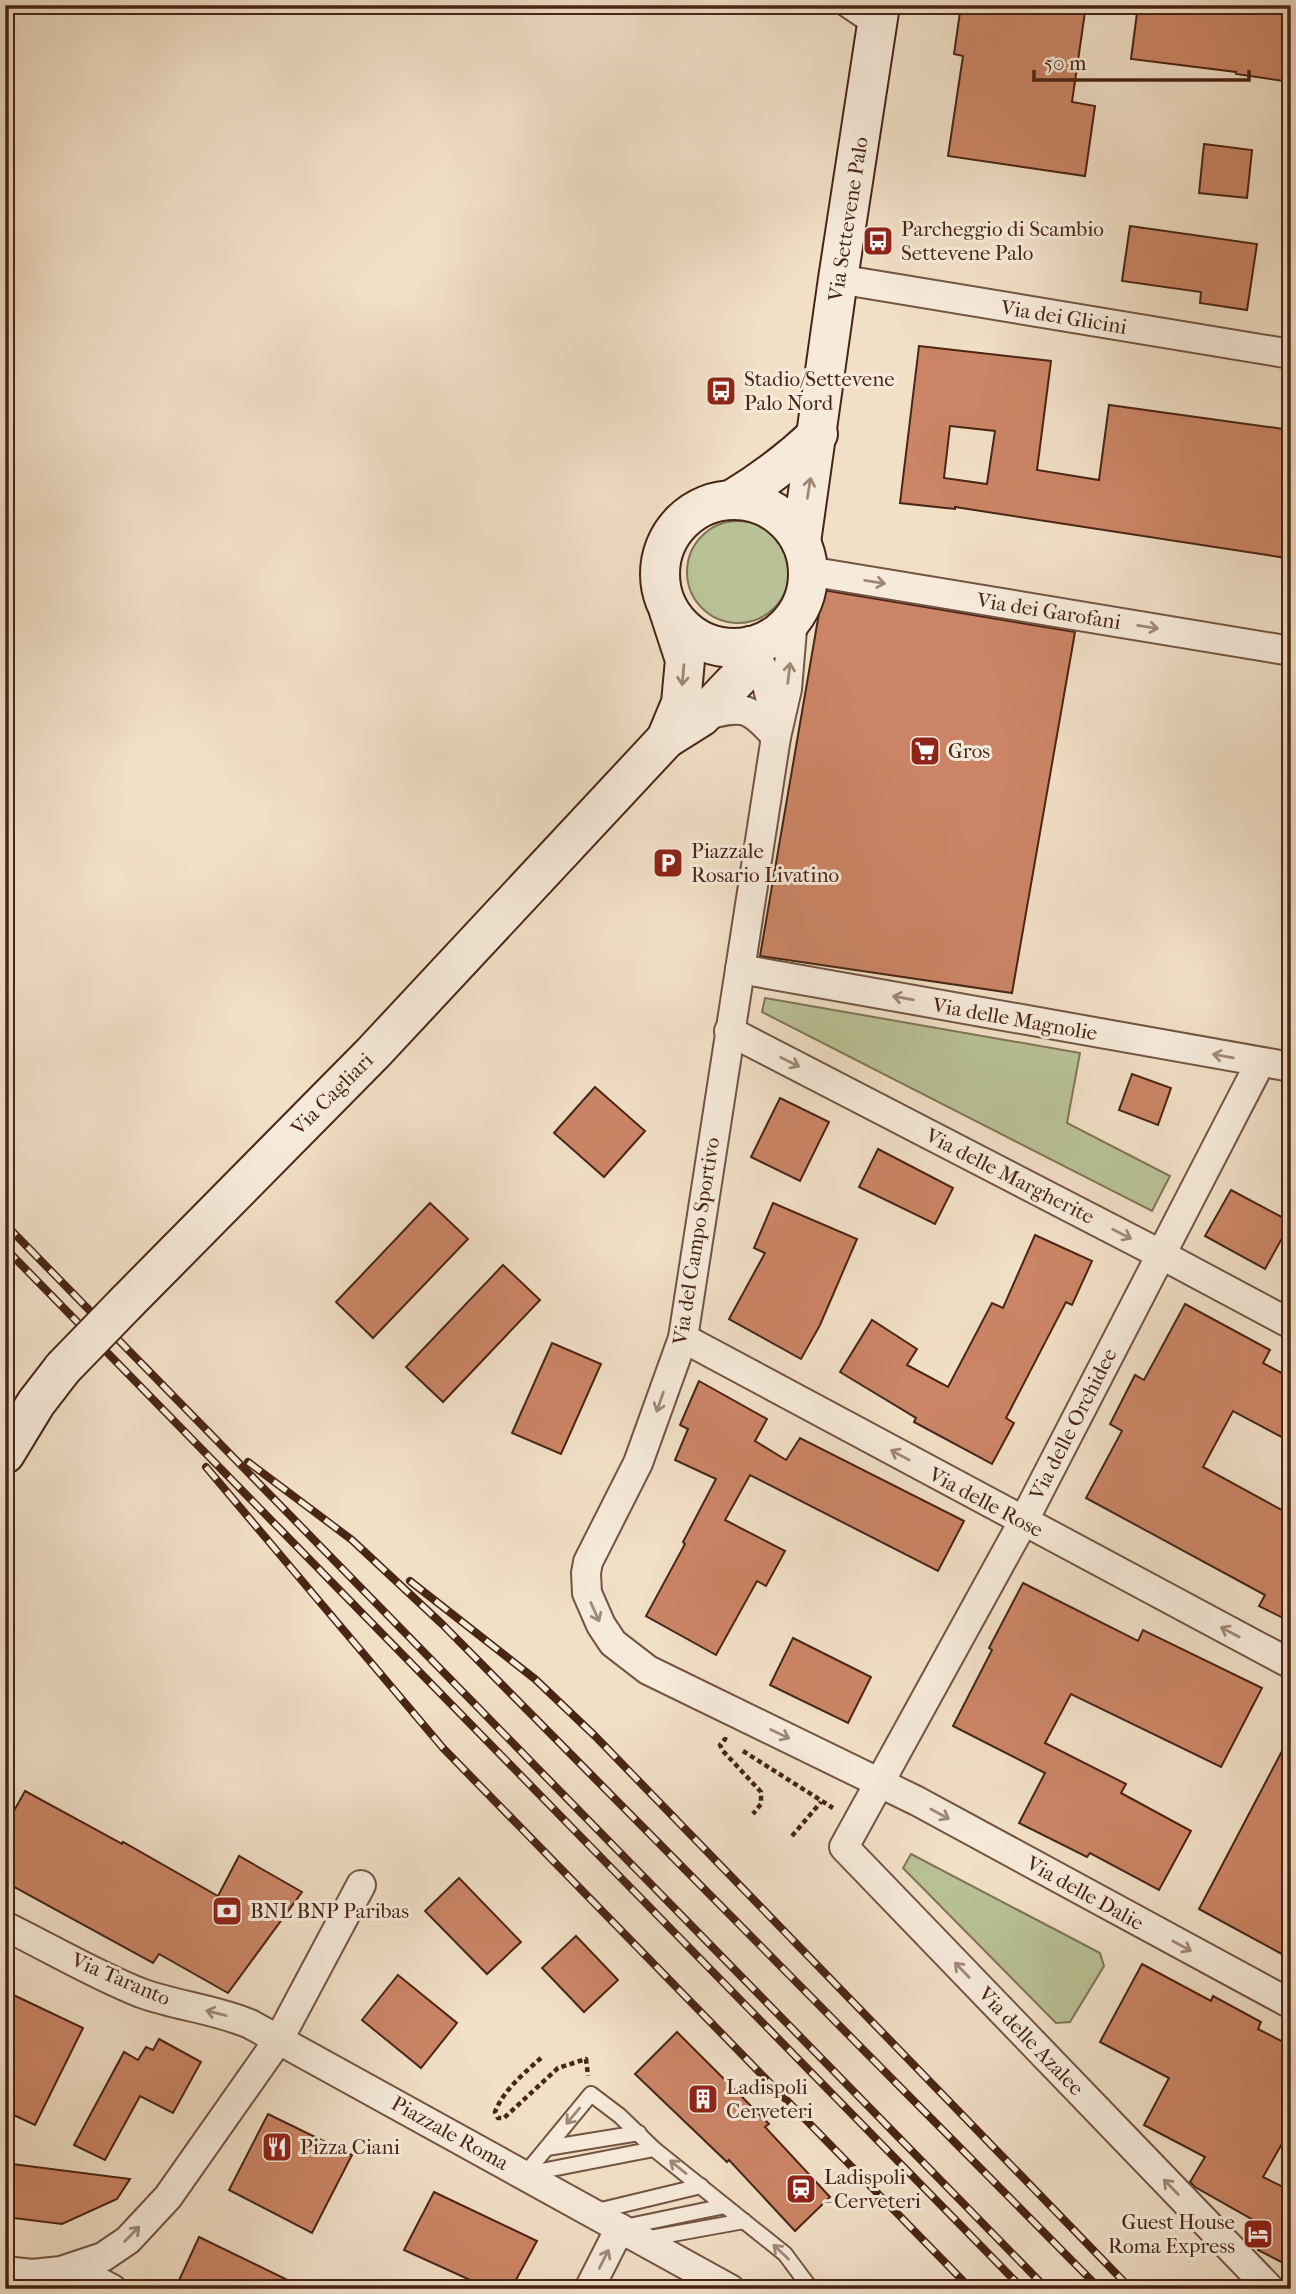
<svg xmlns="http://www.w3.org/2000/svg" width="1296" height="2294" font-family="'IM FELL French Canon',serif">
  <rect width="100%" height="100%" fill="#f1dfc6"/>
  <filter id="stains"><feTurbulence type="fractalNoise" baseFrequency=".00286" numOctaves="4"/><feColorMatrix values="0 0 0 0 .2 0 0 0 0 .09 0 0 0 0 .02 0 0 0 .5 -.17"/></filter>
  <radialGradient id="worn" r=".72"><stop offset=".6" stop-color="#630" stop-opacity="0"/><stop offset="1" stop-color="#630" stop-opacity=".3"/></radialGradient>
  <g fill="#b8c296" stroke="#807456" stroke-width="2">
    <circle cx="738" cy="572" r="51"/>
    <polygon points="765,998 1080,1053 1067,1123 1170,1176 1152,1211 762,1012"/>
    <polygon points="911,1854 1100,1953 1104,1966 1070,2022 1056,2023 903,1868"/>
  </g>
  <g fill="#cb8566" stroke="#492515" stroke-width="2" fill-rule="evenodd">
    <polygon points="961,5 1086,5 1072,102 1095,106 1085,176 948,156 963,56 954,54"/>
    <polygon points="1138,5 1291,5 1291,82 1236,74 1236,72 1131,59"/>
    <polygon points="1204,144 1252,150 1247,198 1199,193"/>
    <polygon points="1130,226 1257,244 1247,310 1200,303 1201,292 1122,281"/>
    <path d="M919 346 1051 361 1037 470 1099 480 1109 405 1291 430V527L1286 558 955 507V509L900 503ZM950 426 995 431 987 484 944 478Z"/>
    <polygon points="823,590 1075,632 1012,993 760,956"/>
    <polygon points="1132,1074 1171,1088 1158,1125 1119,1110"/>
    <polygon points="595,1087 645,1131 604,1177 554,1133"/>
    <polygon points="780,1098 829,1122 800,1181 751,1157"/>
    <polygon points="878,1149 953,1188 935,1224 859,1187"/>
    <polygon points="1231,1190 1291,1222 1265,1269 1205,1236"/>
    <polygon points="430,1203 468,1239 373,1338 336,1302"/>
    <polygon points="773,1203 857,1239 820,1325 801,1359 729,1319 765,1253 754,1248"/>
    <polygon points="1035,1235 1092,1261 1072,1305 1066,1302 1006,1418 1014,1423 992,1464 914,1422 916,1418 840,1372 872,1320 917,1349 907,1365 948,1387 992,1303 1003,1308"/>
    <polygon points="503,1265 540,1300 443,1402 406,1367"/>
    <polygon points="1185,1304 1270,1350 1263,1363 1291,1378 1291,1442 1233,1411 1203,1467 1291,1515 1291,1622 1259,1606 1265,1595 1086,1498 1122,1431 1110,1424 1135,1375 1144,1380"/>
    <polygon points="552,1343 601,1364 561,1454 512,1433"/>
    <polygon points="699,1381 767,1419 755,1441 786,1460 800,1438 964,1521 938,1571 750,1475 725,1520 785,1551 766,1586 757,1581 716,1655 646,1616 685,1544 683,1542 716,1479 675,1460 688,1429 680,1425"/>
    <polygon points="1023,1583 1138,1641 1143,1630 1262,1688 1221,1767 1071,1694 1045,1743 1126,1784 1121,1793 1191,1831 1159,1890 1090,1853 1087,1857 1019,1823 1045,1773 953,1726 992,1650 989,1648"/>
    <polygon points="793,1638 871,1677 848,1723 770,1685"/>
    <polygon points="1291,1734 1291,1959 1199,1909"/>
    <polygon points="25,1791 122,1844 123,1842 218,1896 239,1856 302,1892 228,1993 159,1954 153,1963 5,1882 5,1827"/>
    <polygon points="459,1878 521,1942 487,1974 425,1911"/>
    <polygon points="576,1936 618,1980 584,2012 542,1968"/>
    <polygon points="1142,1964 1211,2001 1213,1996 1261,2022 1258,2029 1291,2046 1291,2128 1263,2177 1289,2190 1291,2187 1291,2267 1258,2250 1269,2229 1195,2187 1190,2182 1205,2157 1144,2125 1169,2078 1100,2042"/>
    <polygon points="398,1975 457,2023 421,2068 362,2020"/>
    <polygon points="5,1991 83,2028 35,2125 5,2111"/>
    <polygon points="677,2032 769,2124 765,2127 830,2197 795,2231 729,2160 727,2162 635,2074"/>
    <polygon points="159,2039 201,2062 173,2113 140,2096 105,2160 74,2145 124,2052 138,2060 146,2047 153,2050"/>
    <polygon points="268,2114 352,2155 312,2233 229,2190"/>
    <polygon points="12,2164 130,2179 117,2199 62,2224 5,2217"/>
    <polygon points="434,2192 537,2241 511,2289 490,2289 404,2250"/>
    <polygon points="199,2237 306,2289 175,2289"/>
  </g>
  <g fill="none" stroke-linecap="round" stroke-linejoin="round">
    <g stroke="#735441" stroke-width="18">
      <g id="lane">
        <polyline points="839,5 873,28"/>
        <polyline points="547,2148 639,2133"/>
        <polyline points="525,2174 591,2094 620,2116 654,2149 785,2254 811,2289"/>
        <polyline points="526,2174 654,2149"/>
        <polyline points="593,2212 701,2186"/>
        <polyline points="624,2227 725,2206"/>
        <polyline points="645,2239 744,2221"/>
      </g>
    </g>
    <g stroke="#735441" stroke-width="32">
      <g id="street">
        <polyline points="838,279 1291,354"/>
        <polyline points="808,571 1291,651"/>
        <polyline points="793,618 787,689 776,737 683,1338 638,1463 588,1562 586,1573 587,1593 601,1625 613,1643 648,1670 917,1801 1291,2004"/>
        <polyline points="750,646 763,669 777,724"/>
        <path d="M701 717C741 705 749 705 776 737"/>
        <polyline points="740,969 1291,1067"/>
        <polyline points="729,1031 1160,1254 1291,1324"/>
        <polyline points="1260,1063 1023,1522 844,1847 1270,2289"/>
        <polyline points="683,1338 1291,1664"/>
        <path d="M5 1926C50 1948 95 1975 141 1993 177 2006 215 2009 250 2024L730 2289"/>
        <polyline points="74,2269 112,2289"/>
        <polyline points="5,2271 32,2274 61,2271 103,2257 128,2240 168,2197 279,2039 361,1885"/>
        <polyline points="589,2289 620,2228"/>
      </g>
    </g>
    <g stroke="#492515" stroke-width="42">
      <g id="secondary">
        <path d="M731 500C763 481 791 460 818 434"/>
        <circle cx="734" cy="574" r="74"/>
        <polyline points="801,542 838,279 880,5"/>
        <polyline points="666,739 681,703 685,660 669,611"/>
        <polyline points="127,1302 373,1053 666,739 701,717 744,672 750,646"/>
        <polyline points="5,1454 36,1403 63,1368"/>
      </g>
    </g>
    <g stroke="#492515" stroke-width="4.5" stroke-dasharray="5 3.5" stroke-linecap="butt">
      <polyline points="727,1740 725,1739 720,1745 723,1751 761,1792 761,1804 753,1814"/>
      <polyline points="743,1751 833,1808"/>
      <polyline points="792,1836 821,1802"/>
      <path d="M541 2058C524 2073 503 2091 495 2112L498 2118H504L558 2068 586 2059 588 2076"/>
    </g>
    <use href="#lane" stroke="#f6eada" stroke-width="14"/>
    <use href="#street" stroke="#f6eada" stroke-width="28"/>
    <use href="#secondary" stroke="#f6eada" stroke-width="38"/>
    <g stroke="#492515" stroke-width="8">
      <g id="rail">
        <polyline points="5,1224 1047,2289"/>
        <polyline points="5,1248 1023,2289"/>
        <polyline points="248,1462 352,1540 442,1624 1100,2289"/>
        <polyline points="206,1467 443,1748 971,2289"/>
        <polyline points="410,1581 535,1679 595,1736 1131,2289"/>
      </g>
    </g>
    <use href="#rail" stroke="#f6eada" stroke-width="5" stroke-dasharray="16" stroke-linecap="butt"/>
    <g stroke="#492515" stroke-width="42" stroke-linecap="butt">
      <polyline id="secondary-bridge" points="63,1368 127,1302"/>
    </g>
    <use href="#secondary-bridge" stroke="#f6eada" stroke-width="38"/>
  </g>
  <defs><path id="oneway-shaft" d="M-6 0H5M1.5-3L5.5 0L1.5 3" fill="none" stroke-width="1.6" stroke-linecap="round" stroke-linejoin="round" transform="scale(1.75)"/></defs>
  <g stroke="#a08878">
    <use href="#oneway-shaft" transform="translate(809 488) rotate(-81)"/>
    <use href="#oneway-shaft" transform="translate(875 582) rotate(9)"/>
    <use href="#oneway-shaft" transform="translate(1148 627) rotate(9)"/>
    <use href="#oneway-shaft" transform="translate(789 673) rotate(-83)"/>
    <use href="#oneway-shaft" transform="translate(683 675) rotate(95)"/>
    <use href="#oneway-shaft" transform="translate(903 998) rotate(-170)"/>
    <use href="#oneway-shaft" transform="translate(1223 1056) rotate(-170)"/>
    <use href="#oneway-shaft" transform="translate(790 1062) rotate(27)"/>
    <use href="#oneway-shaft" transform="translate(1122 1234) rotate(27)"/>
    <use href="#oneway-shaft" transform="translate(660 1402) rotate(109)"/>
    <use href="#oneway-shaft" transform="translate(900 1455) rotate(-152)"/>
    <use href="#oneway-shaft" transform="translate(595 1612) rotate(66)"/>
    <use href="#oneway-shaft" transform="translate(1230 1632) rotate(-152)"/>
    <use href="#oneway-shaft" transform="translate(780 1734) rotate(26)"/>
    <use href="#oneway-shaft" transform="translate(940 1814) rotate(29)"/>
    <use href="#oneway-shaft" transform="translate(1182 1946) rotate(29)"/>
    <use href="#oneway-shaft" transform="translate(962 1970) rotate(-134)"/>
    <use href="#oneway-shaft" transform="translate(216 2013) rotate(-166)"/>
    <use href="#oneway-shaft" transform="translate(573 2116) rotate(130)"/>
    <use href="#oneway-shaft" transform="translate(678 2167) rotate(-141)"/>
    <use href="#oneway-shaft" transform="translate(1171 2187) rotate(-134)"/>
    <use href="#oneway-shaft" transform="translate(132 2234) rotate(-45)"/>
    <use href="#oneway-shaft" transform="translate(781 2252) rotate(-137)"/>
    <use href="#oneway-shaft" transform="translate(604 2259) rotate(-63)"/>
  </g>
  <defs>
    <g id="bus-square" transform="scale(1.575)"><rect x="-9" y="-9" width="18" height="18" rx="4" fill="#8f2418" stroke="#f6eada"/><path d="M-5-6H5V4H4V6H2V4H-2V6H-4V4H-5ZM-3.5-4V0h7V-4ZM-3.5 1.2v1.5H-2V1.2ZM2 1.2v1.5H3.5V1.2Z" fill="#fff"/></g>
    <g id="supermarket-square" transform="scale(1.575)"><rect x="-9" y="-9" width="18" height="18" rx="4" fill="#8f2418" stroke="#f6eada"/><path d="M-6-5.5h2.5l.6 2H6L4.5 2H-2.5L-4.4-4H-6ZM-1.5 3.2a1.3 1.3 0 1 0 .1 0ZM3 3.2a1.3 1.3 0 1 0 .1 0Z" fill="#fff"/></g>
    <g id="parking-square" transform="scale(1.575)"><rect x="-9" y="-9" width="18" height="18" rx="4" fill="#8f2418" stroke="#f6eada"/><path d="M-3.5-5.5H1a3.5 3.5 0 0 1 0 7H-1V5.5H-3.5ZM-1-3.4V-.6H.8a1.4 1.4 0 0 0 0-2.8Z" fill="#fff"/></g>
    <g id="bank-square" transform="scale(1.575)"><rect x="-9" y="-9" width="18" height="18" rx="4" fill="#8f2418" stroke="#f6eada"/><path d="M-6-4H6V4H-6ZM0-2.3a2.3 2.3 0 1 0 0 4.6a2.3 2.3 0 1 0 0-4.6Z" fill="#fff"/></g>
    <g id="building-square" transform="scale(1.575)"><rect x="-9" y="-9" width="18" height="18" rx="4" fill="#8f2418" stroke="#f6eada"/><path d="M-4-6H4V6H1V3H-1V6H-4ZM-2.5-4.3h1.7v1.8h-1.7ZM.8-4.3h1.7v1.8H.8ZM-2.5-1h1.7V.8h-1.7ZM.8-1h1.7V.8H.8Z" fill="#fff"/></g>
    <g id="restaurant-square" transform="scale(1.575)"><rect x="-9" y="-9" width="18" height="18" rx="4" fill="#8f2418" stroke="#f6eada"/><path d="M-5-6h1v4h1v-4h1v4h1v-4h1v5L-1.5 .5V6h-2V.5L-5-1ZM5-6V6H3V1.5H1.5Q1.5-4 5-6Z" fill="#fff"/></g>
    <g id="station-square" transform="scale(1.575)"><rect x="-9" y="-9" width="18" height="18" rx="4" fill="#8f2418" stroke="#f6eada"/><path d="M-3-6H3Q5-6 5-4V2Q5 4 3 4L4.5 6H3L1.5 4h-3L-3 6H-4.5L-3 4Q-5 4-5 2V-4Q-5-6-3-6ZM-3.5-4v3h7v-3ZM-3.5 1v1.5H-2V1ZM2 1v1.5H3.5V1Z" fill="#fff"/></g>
    <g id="hotel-square" transform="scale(1.575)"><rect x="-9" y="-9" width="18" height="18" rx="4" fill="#8f2418" stroke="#f6eada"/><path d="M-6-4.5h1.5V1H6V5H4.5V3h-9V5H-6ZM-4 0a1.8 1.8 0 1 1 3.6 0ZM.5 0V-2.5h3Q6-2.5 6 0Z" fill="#fff"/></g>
  </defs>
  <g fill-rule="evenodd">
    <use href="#bus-square" x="878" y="241"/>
    <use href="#bus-square" x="721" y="391"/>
    <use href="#supermarket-square" x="925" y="751"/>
    <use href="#parking-square" x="668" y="863"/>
    <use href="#bank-square" x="227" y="1911"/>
    <use href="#building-square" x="703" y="2099"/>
    <use href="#restaurant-square" x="277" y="2147"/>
    <use href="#station-square" x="801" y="2189"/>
    <use href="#hotel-square" x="1258" y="2234"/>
  </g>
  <g text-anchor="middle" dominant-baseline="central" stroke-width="6" stroke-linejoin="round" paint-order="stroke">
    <g font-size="21" fill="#492515" stroke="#f6eada">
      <text transform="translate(848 219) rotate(-81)">Via Settevene Palo</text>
      <text transform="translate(1064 317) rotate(9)">Via dei Glicini</text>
      <text transform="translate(1049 611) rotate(9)">Via dei Garofani</text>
      <text transform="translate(1015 1019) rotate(10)">Via delle Magnolie</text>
      <text transform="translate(332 1094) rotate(-45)">Via Cagliari</text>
      <text transform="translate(1010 1176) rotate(27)">Via delle Margherite</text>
      <text transform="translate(696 1241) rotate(-81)">Via del Campo Sportivo</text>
      <text transform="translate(1073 1424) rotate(-63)">Via delle Orchidee</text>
      <text transform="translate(986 1502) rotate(28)">Via delle Rose</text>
      <text transform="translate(1085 1893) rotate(29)">Via delle Dalie</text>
      <text transform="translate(121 1979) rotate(23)">Via Taranto</text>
      <text transform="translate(1031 2041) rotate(46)">Via delle Azalee</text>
      <text transform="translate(450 2133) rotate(29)">Piazzale Roma</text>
    </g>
    <g font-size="21" fill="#492515" stroke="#f6eada" text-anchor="start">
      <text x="901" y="229">Parcheggio di Scambio<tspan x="901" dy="24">Settevene Palo</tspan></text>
      <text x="744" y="379">Stadio/Settevene<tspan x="744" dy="24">Palo Nord</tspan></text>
      <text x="948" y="751">Gros</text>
      <text x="691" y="851">Piazzale<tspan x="691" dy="24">Rosario Livatino</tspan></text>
      <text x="250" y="1911">BNL BNP Paribas</text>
      <text x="726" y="2087">Ladispoli<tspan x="726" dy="24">Cerveteri</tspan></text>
      <text x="300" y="2147">Pizza Ciani</text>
      <text x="824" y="2177">Ladispoli<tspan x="824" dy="24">- Cerveteri</tspan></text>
      <text x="1235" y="2222" text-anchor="end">Guest House<tspan x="1235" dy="24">Roma Express</tspan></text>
    </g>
  </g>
  <rect width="1296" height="2294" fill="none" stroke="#f1dfc6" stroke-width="28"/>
  <rect x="7" y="7" width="1282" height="2280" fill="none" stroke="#492515" stroke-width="3.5"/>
  <rect x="14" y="14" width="1268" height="2266" fill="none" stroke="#492515" stroke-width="2"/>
  <path d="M1034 70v10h215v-10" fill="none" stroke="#492515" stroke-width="3.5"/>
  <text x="1044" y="70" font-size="21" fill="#492515" stroke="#f6eada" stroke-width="5" paint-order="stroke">50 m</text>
  <rect width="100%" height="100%" filter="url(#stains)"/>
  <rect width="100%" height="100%" fill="url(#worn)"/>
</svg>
